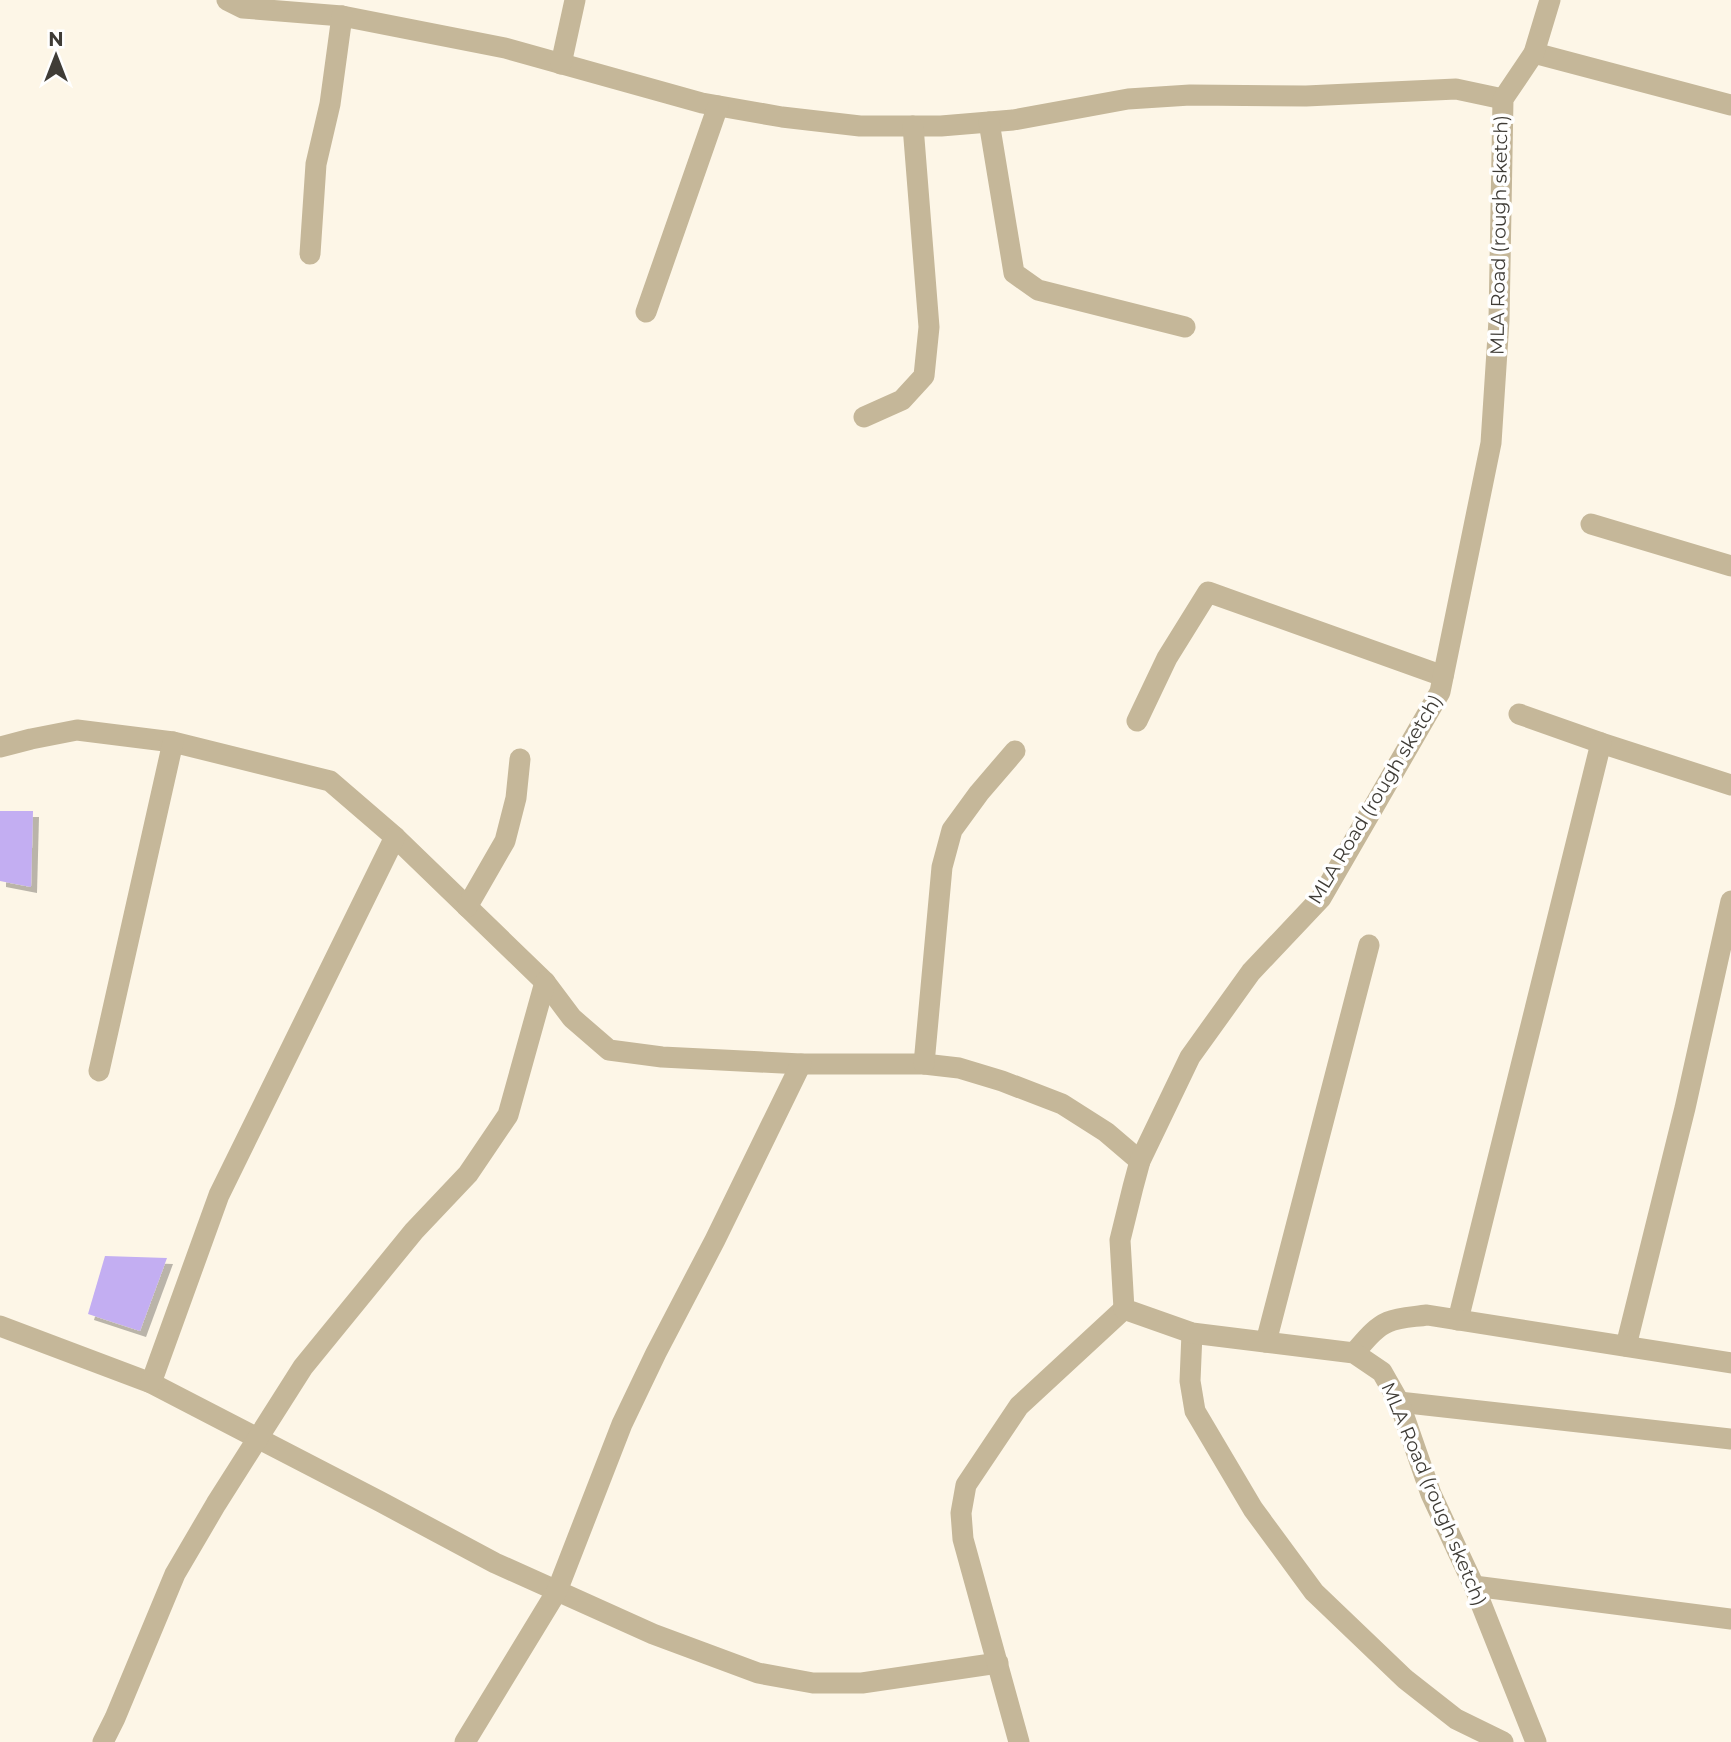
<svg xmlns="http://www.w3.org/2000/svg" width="1731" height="1742" font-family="Montserrat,sans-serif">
  <defs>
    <filter id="shadow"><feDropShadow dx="6" dy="6" stdDeviation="0" flood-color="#0004"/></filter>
  </defs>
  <rect width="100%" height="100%" fill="#fdf6e7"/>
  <g fill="#c3aef2" filter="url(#shadow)">
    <polygon points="0,811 33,811 31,887 0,881"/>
    <polygon points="105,1256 167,1258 140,1331 88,1314"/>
  </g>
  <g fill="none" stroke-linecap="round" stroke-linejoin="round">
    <g stroke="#c5b799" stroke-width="21">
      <polyline points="227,0 243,8 342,16 505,48 702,103 782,117 860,126 941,126 1013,120 1128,99 1190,95 1306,96 1456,89 1503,99"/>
      <polyline points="1534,53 1731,105"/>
      <polyline points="561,64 575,0"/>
      <polyline points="989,122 1014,273 1038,290 1185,327"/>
      <polyline points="310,254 316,164 330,104 342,16"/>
      <polyline points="646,312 718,106"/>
      <polyline points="864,417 902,400 924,376 929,327 913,126"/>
      <polyline points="1591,524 1731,566"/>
      <polyline points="1519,714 1601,743 1731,785"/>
      <polyline points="1137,721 1167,658 1208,592 1443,676"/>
      <polyline points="0,747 31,739 77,730 173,742 330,781 395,837 545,982 572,1018 609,1050 662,1057 801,1064 924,1064 959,1068 1002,1081 1062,1104 1106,1132 1140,1161"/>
      <polyline points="467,907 505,841 516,798 520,759"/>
      <polyline points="924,1064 942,867 952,830 979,793 1015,751"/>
      <polyline points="99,1071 173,742"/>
      <polyline points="1458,1320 1601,743"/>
      <polyline points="0,1326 151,1383 381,1502 495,1563 653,1634 758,1673 813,1683 862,1683 998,1663"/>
      <polyline points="1192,1333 1190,1381 1195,1411 1253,1509 1314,1592 1405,1679 1456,1719 1503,1742"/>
      <polyline points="1266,1342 1369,945"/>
      <polyline points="1626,1346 1685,1108 1731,901"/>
      <path d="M1354 1353C1364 1342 1374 1328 1388 1322 1399 1317 1414 1317 1427 1315L1731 1363"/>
      <polyline points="151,1383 219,1195 395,837"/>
      <polyline points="1399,1402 1731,1439"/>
      <polyline points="1474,1586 1731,1619"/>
      <polyline points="103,1742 115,1718 175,1574 216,1504 303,1367 414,1231 468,1174 508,1115 545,982"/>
      <polyline points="465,1742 557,1591 622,1424 656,1353 715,1240 801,1064"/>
      <polyline points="1019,1742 963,1539 961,1513 966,1485 1019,1406 1124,1309"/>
      <polyline points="1536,1742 1474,1586 1431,1494 1399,1402 1382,1372 1354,1353 1192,1333 1124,1309 1120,1240 1133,1187 1140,1161 1190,1057 1251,972 1321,898 1440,692 1491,443 1499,320 1503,99 1534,53 1550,0"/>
    </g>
  </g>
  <g text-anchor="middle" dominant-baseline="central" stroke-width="7" stroke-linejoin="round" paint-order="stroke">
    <g font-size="19" fill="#3f3c36" stroke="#fff">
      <text transform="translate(1499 235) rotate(-89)">MLA Road (rough sketch)</text>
      <text transform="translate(1375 799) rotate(-59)">MLA Road (rough sketch)</text>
      <text transform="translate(1434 1494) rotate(67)">MLA Road (rough sketch)</text>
    </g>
  </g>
  <g transform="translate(56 56)" stroke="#ffffff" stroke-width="5" paint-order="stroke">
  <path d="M0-5L12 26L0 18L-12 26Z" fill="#3f3c36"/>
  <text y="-10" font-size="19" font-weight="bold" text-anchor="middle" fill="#3f3c36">N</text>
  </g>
</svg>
